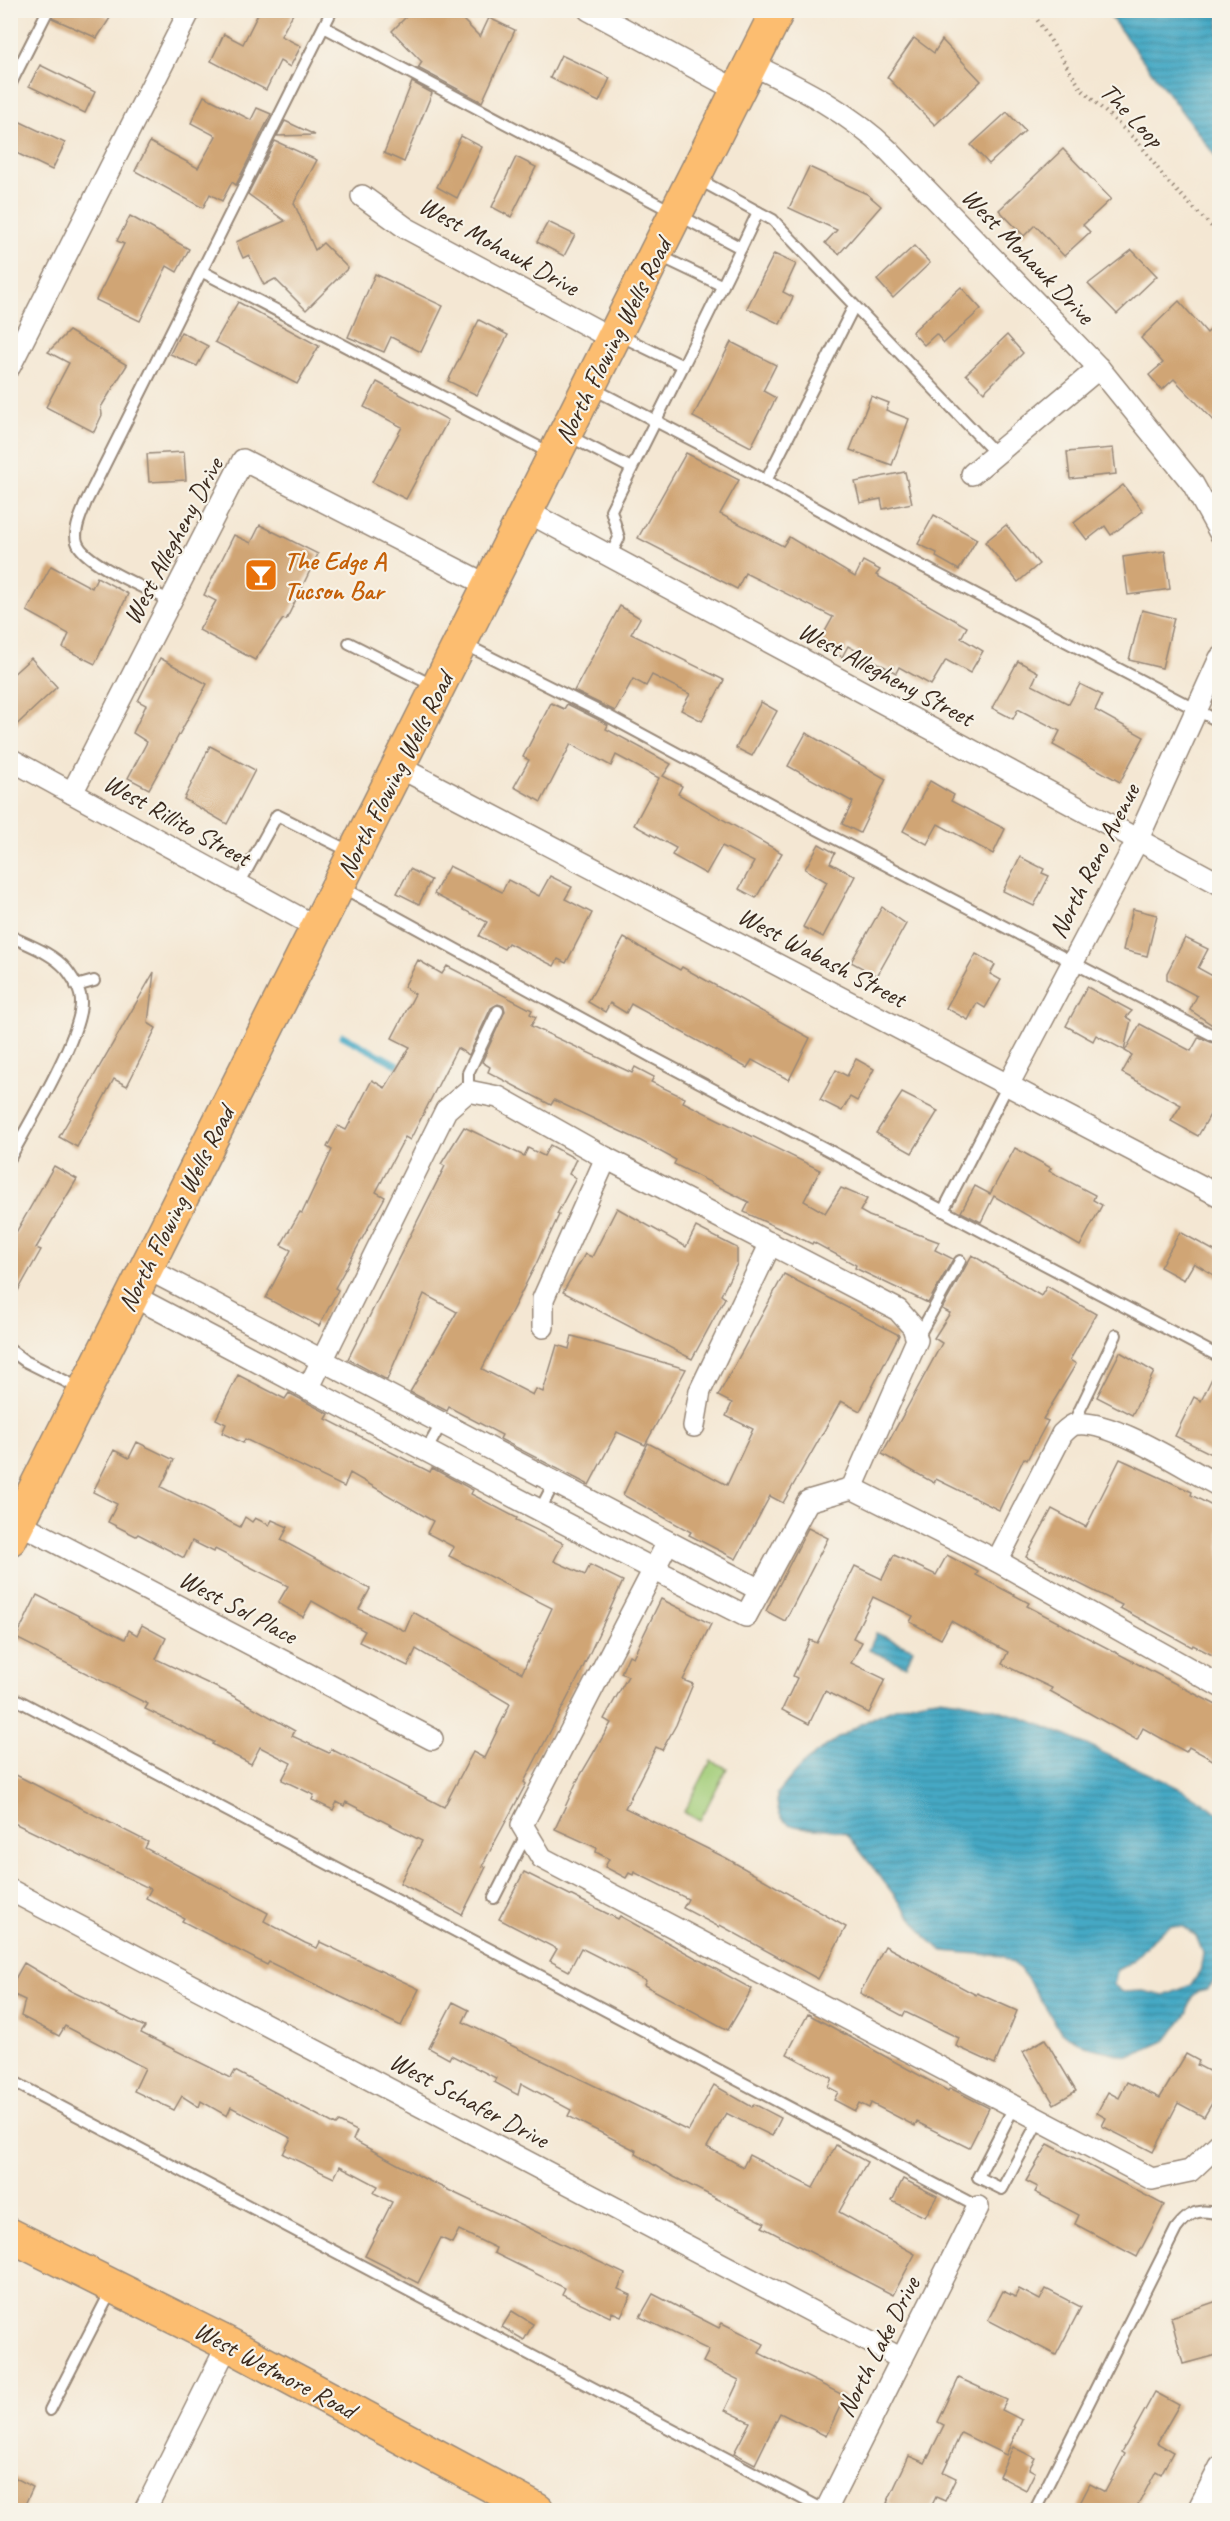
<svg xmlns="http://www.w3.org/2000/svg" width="1230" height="2521" font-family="Caveat,sans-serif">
  <defs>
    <pattern id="water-rules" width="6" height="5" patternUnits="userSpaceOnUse" patternTransform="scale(1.5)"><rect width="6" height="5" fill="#45a9c5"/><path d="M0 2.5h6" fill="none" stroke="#3b8a9f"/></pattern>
  </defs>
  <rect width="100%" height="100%" fill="#f7f3e8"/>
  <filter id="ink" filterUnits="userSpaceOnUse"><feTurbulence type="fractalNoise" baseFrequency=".0167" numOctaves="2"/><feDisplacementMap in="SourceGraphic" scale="12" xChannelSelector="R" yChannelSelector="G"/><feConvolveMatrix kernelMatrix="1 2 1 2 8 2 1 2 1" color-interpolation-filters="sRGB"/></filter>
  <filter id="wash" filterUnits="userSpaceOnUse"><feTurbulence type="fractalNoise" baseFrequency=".008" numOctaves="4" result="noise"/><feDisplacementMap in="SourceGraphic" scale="24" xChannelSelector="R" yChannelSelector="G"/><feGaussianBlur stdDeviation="1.35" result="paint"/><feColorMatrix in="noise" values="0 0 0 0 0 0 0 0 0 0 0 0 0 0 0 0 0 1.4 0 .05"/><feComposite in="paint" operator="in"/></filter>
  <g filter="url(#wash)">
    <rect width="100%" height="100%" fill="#f4e7d3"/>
    <polygon fill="#a3cd79" stroke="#6f7c4c" stroke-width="1.5" points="711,1761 727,1768 700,1820 684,1812"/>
    <g fill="url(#water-rules)" stroke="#406a72" stroke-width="1.5" fill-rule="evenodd">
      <polygon points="1106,11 1219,11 1219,161"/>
      <polygon points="876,1633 913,1649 906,1666 869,1650"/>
      <path d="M938 1698C1004 1704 1060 1733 1119 1760 1153 1776 1190 1790 1219 1814V1974L1208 1989 1198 1991 1192 1996 1188 2012 1167 2040 1129 2057 1085 2046 1061 2032 1021 1969 1003 1956 943 1951 929 1940 847 1834C814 1820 775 1842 777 1794 787 1783 796 1769 808 1760 844 1731 892 1702 938 1698ZM1171 1926 1184 1927 1196 1936 1203 1953 1200 1972 1191 1985 1164 1996 1143 1991 1123 1992 1114 1985 1117 1970C1141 1960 1146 1938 1171 1926Z"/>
    </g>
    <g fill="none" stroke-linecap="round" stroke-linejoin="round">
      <polyline stroke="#45a9c5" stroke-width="7" points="343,1036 406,1069"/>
    </g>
    <g id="blocks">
      <g fill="#d0a575">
        <polygon points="55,10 95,10 110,18 97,38 52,18"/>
        <polygon points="260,10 295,10 281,36 301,46 290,67 280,61 266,90 211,61 224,34 243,44"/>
        <polygon points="413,10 453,10 480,37 489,18 515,30 482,102 418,68 422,62 392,31"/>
        <polygon points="914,38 934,53 942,40 981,81 935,125 887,77"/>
        <polygon points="561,55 610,78 599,102 550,78"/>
        <polygon points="40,65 95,92 85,113 29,86"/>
        <polygon points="412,82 432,93 404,162 384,153"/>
        <polygon points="204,96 251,120 257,108 271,114 236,185 232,182 222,201 210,194 203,208 135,171 150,142 198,168 216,136 191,123"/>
        <polygon points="1007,112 1025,131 989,164 971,145"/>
        <polygon points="10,117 65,143 52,170 10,150"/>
        <polygon points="285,121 315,135 277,136"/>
        <polygon points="461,136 482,147 457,198 437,187"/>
        <polygon points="275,141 317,160 294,203 315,250 323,243 348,268 306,310 275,279 264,285 249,255 243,258 236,242 285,221 248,194"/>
        <polygon points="1063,149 1111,199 1083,225 1090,232 1064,256 1035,225 1024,236 999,210"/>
        <polygon points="516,157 536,167 511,217 492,207"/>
        <polygon points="809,167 867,194 881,206 839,254 825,243 837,230 789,208"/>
        <polygon points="130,216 189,249 177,272 167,266 140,321 96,300 124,244 117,241"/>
        <polygon points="548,222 575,235 564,256 537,242"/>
        <polygon points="914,246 930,263 893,298 877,280"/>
        <polygon points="1132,250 1157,276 1117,314 1088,284"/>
        <polygon points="774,254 796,264 783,292 793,297 780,324 747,308"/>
        <polygon points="375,274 443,306 421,352 391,337 384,352 348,337"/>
        <polygon points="961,287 981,309 944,343 936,334 924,345 912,332"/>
        <polygon points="1179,301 1207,333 1220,321 1220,427 1174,379 1162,390 1149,375 1163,363 1141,338"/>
        <polygon points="238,302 319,346 297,384 215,342"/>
        <polygon points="479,320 508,335 477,395 448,381"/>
        <polygon points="69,331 127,365 101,407 102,415 94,432 46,407 69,363 48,352"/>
        <polygon points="181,332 208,346 197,366 170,354"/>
        <polygon points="1007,335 1023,353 984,392 966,374"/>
        <polygon points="731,342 776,365 763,391 776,398 751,447 693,417"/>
        <polygon points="377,382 448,420 406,499 372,482 402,427 364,407"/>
        <polygon points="871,396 889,403 886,410 909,419 892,465 850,450"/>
        <polygon points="1113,448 1116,474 1070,479 1067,452"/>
        <polygon points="184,452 186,480 149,482 147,454"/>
        <polygon points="686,453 739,480 720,514 783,546 789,537 855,577 863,561 880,570 876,575 967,627 961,638 983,651 970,673 946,660 931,685 899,667 896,673 848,646 842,657 818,644 833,617 745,573 737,589 638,538"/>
        <polygon points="905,472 912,503 883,509 881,499 860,503 855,482"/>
        <polygon points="1123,485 1143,511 1111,535 1105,526 1087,540 1074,523"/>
        <polygon points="934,515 977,539 959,570 936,557 937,553 918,544"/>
        <polygon points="260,525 318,554 286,620 283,619 255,660 199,630 216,601 204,595 234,535 251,543"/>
        <polygon points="1006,525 1039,564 1018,582 985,542"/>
        <polygon points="1165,551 1170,589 1128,595 1123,557"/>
        <polygon points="51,566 92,588 97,577 128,594 95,664 63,648 69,634 27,611"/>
        <polygon points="620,606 640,618 631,634 724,680 702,721 681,710 690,694 652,675 646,686 633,679 615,711 574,691"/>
        <polygon points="1142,610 1174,618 1162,668 1129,660"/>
        <polygon points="31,658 57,687 10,731 10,677"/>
        <polygon points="160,658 207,684 149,789 128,778 147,742 133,733 146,705 138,701"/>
        <polygon points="1018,661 1038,672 1032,685 1069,704 1080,684 1102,695 1095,710 1144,737 1120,782 1053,745 1060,731 1018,709 1013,719 992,708"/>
        <polygon points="761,702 777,711 752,756 736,748"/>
        <polygon points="551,703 564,709 567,704 605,723 608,725 606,729 671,764 663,776 682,786 678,794 782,853 756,898 739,889 754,862 722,846 706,874 672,855 676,848 634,825 659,778 616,755 611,766 571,744 541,802 514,787 529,760 523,757"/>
        <polygon points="806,733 886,779 860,833 842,824 853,802 788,766"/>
        <polygon points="210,746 255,770 227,824 184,799"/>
        <polygon points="930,781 954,795 951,801 1005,829 993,854 938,824 927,844 903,831"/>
        <polygon points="819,844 835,853 830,863 855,876 823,937 803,927 827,882 805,869"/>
        <polygon points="1020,857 1044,869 1042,873 1049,876 1034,906 1003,891"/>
        <polygon points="449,866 502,892 508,880 539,896 550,876 572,887 565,899 592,913 566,963 558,959 554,966 508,943 504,949 479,936 487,922 434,894"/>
        <polygon points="410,869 431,880 419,904 397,893"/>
        <polygon points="882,907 906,924 877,976 851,962"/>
        <polygon points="1133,909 1157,915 1147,956 1123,950"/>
        <polygon points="624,938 680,970 682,967 810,1038 789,1080 752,1060 747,1068 631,1004 626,1013 610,1003 605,1012 588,1002"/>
        <polygon points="1185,938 1208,949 1198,968 1220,980 1220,1030 1190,1010 1197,996 1167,980 1167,973"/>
        <polygon points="976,954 995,965 990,974 1001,980 985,1008 977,1003 968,1020 946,1008"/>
        <polygon points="418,960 442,974 447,966 532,1010 530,1014 536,1017 531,1026 632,1073 635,1067 654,1077 651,1082 685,1098 683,1102 820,1170 804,1201 825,1213 841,1188 867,1199 860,1211 869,1216 939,1242 935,1250 953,1259 928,1303 855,1268 856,1265 813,1242 812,1244 744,1212 749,1202 674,1164 676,1160 639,1140 554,1100 551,1105 488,1072 490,1067 482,1062 505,1011 504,1006 498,1004 491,1008 469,1055 457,1048 410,1140 405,1137 376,1192 385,1197 335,1288 338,1290 319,1326 266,1298 291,1250 281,1245 300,1212 302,1213 332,1150 327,1147 338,1126 346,1130 372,1080 385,1088 410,1047 392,1038 415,994 404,987"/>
        <polygon points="154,972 148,1023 156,1028 127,1086 114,1079 77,1147 59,1137"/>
        <polygon points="1087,987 1132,1011 1126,1017 1131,1020 1124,1050 1096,1035 1093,1041 1066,1026"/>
        <polygon points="1140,1024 1191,1051 1199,1037 1220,1046 1220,1097 1198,1136 1171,1121 1181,1105 1122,1073 1132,1055 1125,1051"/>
        <polygon points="856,1059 874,1069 857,1101 850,1097 842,1111 820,1100 836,1070 847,1076"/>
        <polygon points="902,1093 938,1111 912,1153 876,1133"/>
        <polygon points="464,1127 524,1156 528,1148 544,1156 550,1145 576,1159 569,1174 576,1178 557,1214 559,1215 536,1264 482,1369 533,1395 536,1389 543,1392 557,1345 569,1349 572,1336 686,1369 645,1445 617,1432 589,1485 500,1439 502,1435 449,1407 447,1411 410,1392 457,1312 424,1294 387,1380 348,1359 445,1166 441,1164"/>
        <polygon points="1015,1148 1051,1168 1049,1171 1095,1195 1093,1200 1102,1205 1080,1246 994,1196 981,1222 961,1212 975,1186 990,1194"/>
        <polygon points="54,1166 77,1179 36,1248 41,1250 10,1305 10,1243"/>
        <polygon points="617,1208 686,1247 696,1227 737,1248 737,1264 721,1295 725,1298 692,1359 563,1292 585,1254 592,1257"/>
        <polygon points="1180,1232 1220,1254 1220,1279 1194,1263 1184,1280 1160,1267"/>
        <polygon points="972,1255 1041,1296 1047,1286 1096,1314 1070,1360 1076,1364 1043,1419 1048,1421 1027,1460 1024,1458 999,1510 936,1479 934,1483 882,1454 942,1343 934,1338 950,1313 942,1309"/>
        <polygon points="784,1274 899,1335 860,1411 841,1401 783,1503 770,1496 736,1559 689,1535 691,1532 623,1495 648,1443 727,1485 753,1429 726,1416 732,1403 718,1396"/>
        <polygon points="1120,1352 1154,1372 1132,1415 1097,1397"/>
        <polygon points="1219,1364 1220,1364 1220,1458 1175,1436 1194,1397 1201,1401"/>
        <polygon points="238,1375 285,1399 289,1393 329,1414 326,1419 430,1472 432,1468 473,1490 471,1494 517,1518 516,1520 563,1543 554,1561 585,1575 590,1565 623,1581 580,1674 524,1782 526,1784 482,1866 486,1867 462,1915 400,1883 422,1841 346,1802 344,1806 337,1802 333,1810 312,1800 314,1795 282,1780 291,1763 260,1747 251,1764 212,1744 214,1742 145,1709 148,1704 16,1638 37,1595 125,1639 129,1630 137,1635 142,1625 166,1638 156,1659 224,1691 295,1731 292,1736 329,1753 331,1749 444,1807 473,1752 484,1758 510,1704 416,1649 408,1666 359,1642 365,1631 312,1601 303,1617 278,1603 288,1586 215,1549 214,1552 192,1541 184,1558 138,1534 136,1536 108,1522 117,1504 93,1492 114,1450 129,1458 137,1442 174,1460 161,1487 240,1527 245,1517 252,1522 255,1518 269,1525 272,1520 288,1527 281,1540 370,1589 359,1609 405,1631 413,1612 522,1673 552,1608 449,1556 454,1547 427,1533 433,1521 350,1473 344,1487 245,1439 243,1443 222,1433 226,1424 216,1419"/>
        <polygon points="1120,1459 1192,1492 1191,1495 1220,1510 1220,1659 1193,1645 1192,1647 1120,1608 1122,1605 1026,1557 1052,1509 1086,1527"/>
        <polygon points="808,1528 828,1538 785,1621 766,1611"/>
        <polygon points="894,1555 936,1575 947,1555 978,1572 976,1575 1029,1603 1027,1606 1220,1707 1220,1764 1189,1747 1186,1752 1143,1728 1137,1740 1050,1691 1052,1688 1002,1664 1008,1652 951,1621 941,1639 910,1622 913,1616 873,1597 853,1638 862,1642 851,1663 885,1679 869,1713 825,1691 809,1724 782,1710 797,1678 793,1676 810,1640 817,1643 855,1566 882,1579"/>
        <polygon points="661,1599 711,1624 683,1680 693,1684 676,1725 662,1750 656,1747 625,1808 726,1858 846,1927 818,1979 720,1925 719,1927 683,1908 688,1899 634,1872 633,1875 629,1873 626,1878 605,1867 609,1859 596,1852 597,1848 555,1829 577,1781 611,1723 604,1719 628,1676 621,1673 629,1655 633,1657"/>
        <polygon points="10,1772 148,1842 145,1848 268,1913 264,1921 305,1943 317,1948 320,1942 419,1989 401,2026 269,1962 267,1965 182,1921 184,1918 146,1898 151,1889 10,1821"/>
        <polygon points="524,1872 618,1919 620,1916 752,1989 728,2030 644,1985 646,1981 581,1948 569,1971 550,1961 557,1949 499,1919"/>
        <polygon points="885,1946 976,1995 977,1993 1017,2011 995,2064 956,2046 959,2038 905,2012 903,2016 860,1993"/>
        <polygon points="24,1963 71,1991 145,2027 141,2033 231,2078 235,2071 336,2125 339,2122 357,2131 353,2140 425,2179 625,2274 618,2289 631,2295 621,2316 612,2312 610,2317 562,2294 565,2288 494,2253 496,2248 459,2230 452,2243 441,2238 418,2283 365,2256 392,2202 374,2193 378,2186 340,2166 334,2178 283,2154 291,2138 231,2107 227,2116 201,2101 199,2107 182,2096 174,2110 134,2091 145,2068 65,2026 59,2036 21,2016 25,2000 10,1993 10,1988"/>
        <polygon points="453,2002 469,2010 463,2022 688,2131 714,2085 752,2107 754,2104 781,2118 772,2136 726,2113 707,2147 743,2167 749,2155 813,2188 836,2145 867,2162 839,2212 915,2254 893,2295 762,2227 765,2223 672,2176 636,2154 637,2151 568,2116 571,2110 521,2083 518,2095 494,2082 496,2078 451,2055 449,2059 429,2048"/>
        <polygon points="808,2014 948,2091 950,2088 989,2108 969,2148 917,2122 915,2126 871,2103 869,2108 859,2103 855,2111 834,2100 838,2092 828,2087 832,2078 787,2054"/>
        <polygon points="1045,2039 1076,2091 1054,2104 1023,2052"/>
        <polygon points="1186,2054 1199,2061 1197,2065 1220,2077 1220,2090 1204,2117 1178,2103 1153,2152 1102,2126 1106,2118 1097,2113 1108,2092 1119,2098 1127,2082 1160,2098"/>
        <polygon points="1048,2144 1164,2205 1137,2257 1075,2224 1079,2215 1035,2192 1038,2187 1026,2181"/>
        <polygon points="903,2179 937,2196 925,2217 892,2201"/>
        <polygon points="1019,2289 1040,2300 1046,2289 1081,2307 1056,2355 988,2320 1003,2291 1015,2297"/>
        <polygon points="653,2294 719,2328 722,2323 764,2344 759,2353 845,2396 826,2436 780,2413 755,2464 734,2453 750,2422 725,2410 739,2380 703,2362 709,2350 640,2317"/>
        <polygon points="1220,2300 1220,2354 1183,2364 1171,2317"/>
        <polygon points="512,2311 533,2324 524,2340 502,2327"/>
        <polygon points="959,2378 1007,2400 1002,2410 1022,2420 1006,2455 961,2433 943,2472 956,2478 945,2501 936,2497 929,2511 902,2511 887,2503 909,2456 925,2463 944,2425 938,2422"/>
        <polygon points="1155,2392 1179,2405 1157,2443 1173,2452 1161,2474 1156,2471 1136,2509 1139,2511 1076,2511 1090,2484 1105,2492 1125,2454 1122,2452"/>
        <polygon points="1013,2447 1035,2458 1029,2469 1035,2472 1026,2490 999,2476"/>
        <polygon points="10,2475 33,2487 22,2511 10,2511"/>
      </g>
    </g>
  </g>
  <g filter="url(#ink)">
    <use href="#blocks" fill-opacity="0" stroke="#988878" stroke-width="1.5"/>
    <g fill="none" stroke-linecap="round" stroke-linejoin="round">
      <g stroke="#988878" stroke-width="14">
        <g id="service">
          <polyline points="324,27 741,248 683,366 619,335"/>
          <polyline points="10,85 48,10"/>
          <polyline points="696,178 773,220 996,454"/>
          <polyline points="741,248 758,212"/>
          <polyline points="658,255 723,286"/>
          <polyline points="201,271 552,454"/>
          <polyline points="592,388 698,443 899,554 1220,722"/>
          <polyline points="569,436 631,468"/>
          <polyline points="766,481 854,306"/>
          <polyline points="610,556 619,538 611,510 683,366"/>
          <path d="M171 601C150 590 83 563 77 542 73 530 82 513 86 502L332 10"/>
          <polyline points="349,643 434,686"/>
          <polyline points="462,643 608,716 817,829 1220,1039"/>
          <polyline points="239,884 277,815 351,852"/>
          <polyline points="342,887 652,1057 1220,1357"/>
          <path d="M10 936C29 945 52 953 66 969 73 978 81 991 81 1002 82 1035 28 1125 10 1158"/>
          <polyline points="76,986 94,981"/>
          <polyline points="468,1091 468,1073 498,1011"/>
          <polyline points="943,1211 1008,1085"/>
          <polyline points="918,1337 960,1261"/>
          <polyline points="10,1350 25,1361 81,1389"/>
          <polyline points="1073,1424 1116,1335"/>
          <polyline points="426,1451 441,1424"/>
          <polyline points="540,1510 554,1483"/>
          <polyline points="10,1696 978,2207"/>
          <polyline points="494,1898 527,1833"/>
          <polyline points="10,2080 824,2510"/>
          <polyline points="1014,2107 978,2177 1002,2189 1039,2120"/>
          <polyline points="50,2410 112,2289"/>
          <path d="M1035 2510 1176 2229C1188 2213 1199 2207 1220 2215"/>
        </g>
      </g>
      <g stroke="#988878" stroke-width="24">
        <g id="minor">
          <polyline points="589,10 738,91"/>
          <path d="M751 64C803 89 847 111 889 151L1099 368 1193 484 1220 533"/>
          <polyline points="362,196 406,228 613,339"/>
          <polyline points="10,366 190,10"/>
          <polyline points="972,474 1099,368"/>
          <polyline points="526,511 1220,884"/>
          <polyline points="10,759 318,928"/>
          <polyline points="399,767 1220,1196"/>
          <polyline points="72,793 243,460 489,586"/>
          <polyline points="1008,1085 1137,841 1220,658"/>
          <polyline points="146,1268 760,1590"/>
          <path d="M133 1296C337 1403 540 1513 746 1616L808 1501 852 1488 917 1340 913 1327 898 1310 606 1158 498 1097 468 1091 446 1110 308 1389"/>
          <polyline points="543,1327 543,1299 606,1158"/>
          <polyline points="694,1426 700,1391 771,1243"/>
          <polyline points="852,1488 997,1561 1220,1686"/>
          <polyline points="19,1523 432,1739"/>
          <polyline points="668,1542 522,1825 542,1858 1152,2179 1190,2171 1220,2143"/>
          <path d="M997 1561 1062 1434C1066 1430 1071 1425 1076 1424 1112 1419 1186 1469 1220 1486"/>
          <polyline points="10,1890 902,2359"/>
          <polyline points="145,2510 228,2344"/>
          <polyline points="826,2510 978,2207"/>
          <polyline points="1198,2510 1220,2467"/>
        </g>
      </g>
      <g stroke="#988878" stroke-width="36">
        <g id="primary">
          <polyline points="10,1539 778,10"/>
          <polyline points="10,2235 228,2344 537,2510"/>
        </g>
      </g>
      <polyline stroke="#988878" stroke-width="4" stroke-dasharray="1.5 4.5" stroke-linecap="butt" points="1031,10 1082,90 1140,144 1166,180 1220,235"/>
      <use href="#service" stroke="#fff" stroke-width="10"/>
      <use href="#minor" stroke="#fff" stroke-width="21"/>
      <use href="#primary" stroke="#fcbd6f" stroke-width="33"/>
    </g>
  </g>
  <defs>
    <g id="bar-square" transform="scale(1.725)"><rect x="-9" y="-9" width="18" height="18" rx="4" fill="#e8710a" stroke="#f7f3e8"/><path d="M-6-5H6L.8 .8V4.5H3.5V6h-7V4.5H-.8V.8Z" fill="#fff"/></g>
  </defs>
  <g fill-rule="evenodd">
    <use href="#bar-square" x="261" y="575"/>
  </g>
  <g text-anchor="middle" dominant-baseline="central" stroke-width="4.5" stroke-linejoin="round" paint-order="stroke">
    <g font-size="26" fill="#3b2a1e" stroke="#f7f3e8">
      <text transform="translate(1132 115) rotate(46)">The Loop</text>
      <text transform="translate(499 246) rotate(29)">West Mohawk Drive</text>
      <text transform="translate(1028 256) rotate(46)">West Mohawk Drive</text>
      <text transform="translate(613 341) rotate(-63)">North Flowing Wells Road</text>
      <text transform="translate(173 541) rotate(-62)">West Allegheny Drive</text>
      <text transform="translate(886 674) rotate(28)">West Allegheny Street</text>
      <text transform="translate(395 775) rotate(-63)">North Flowing Wells Road</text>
      <text transform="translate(177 820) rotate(29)">West Rillito Street</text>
      <text transform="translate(1094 861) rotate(-63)">North Reno Avenue</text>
      <text transform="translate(822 957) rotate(28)">West Wabash Street</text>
      <text transform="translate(176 1209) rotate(-63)">North Flowing Wells Road</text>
      <text transform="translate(238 1607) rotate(28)">West Sol Place</text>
      <text transform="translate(469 2100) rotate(28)">West Schafer Drive</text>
      <text transform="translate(878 2347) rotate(-63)">North Lake Drive</text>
      <text transform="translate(275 2370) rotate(28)">West Wetmore Road</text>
    </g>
    <g font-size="26" font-weight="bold" fill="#c56008" stroke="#f7f3e8" text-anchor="start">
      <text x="284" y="560">The Edge A<tspan x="284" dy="30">Tucson Bar</tspan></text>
    </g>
  </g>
  <rect width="1230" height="2521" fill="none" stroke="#f7f3e8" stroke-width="36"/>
</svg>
